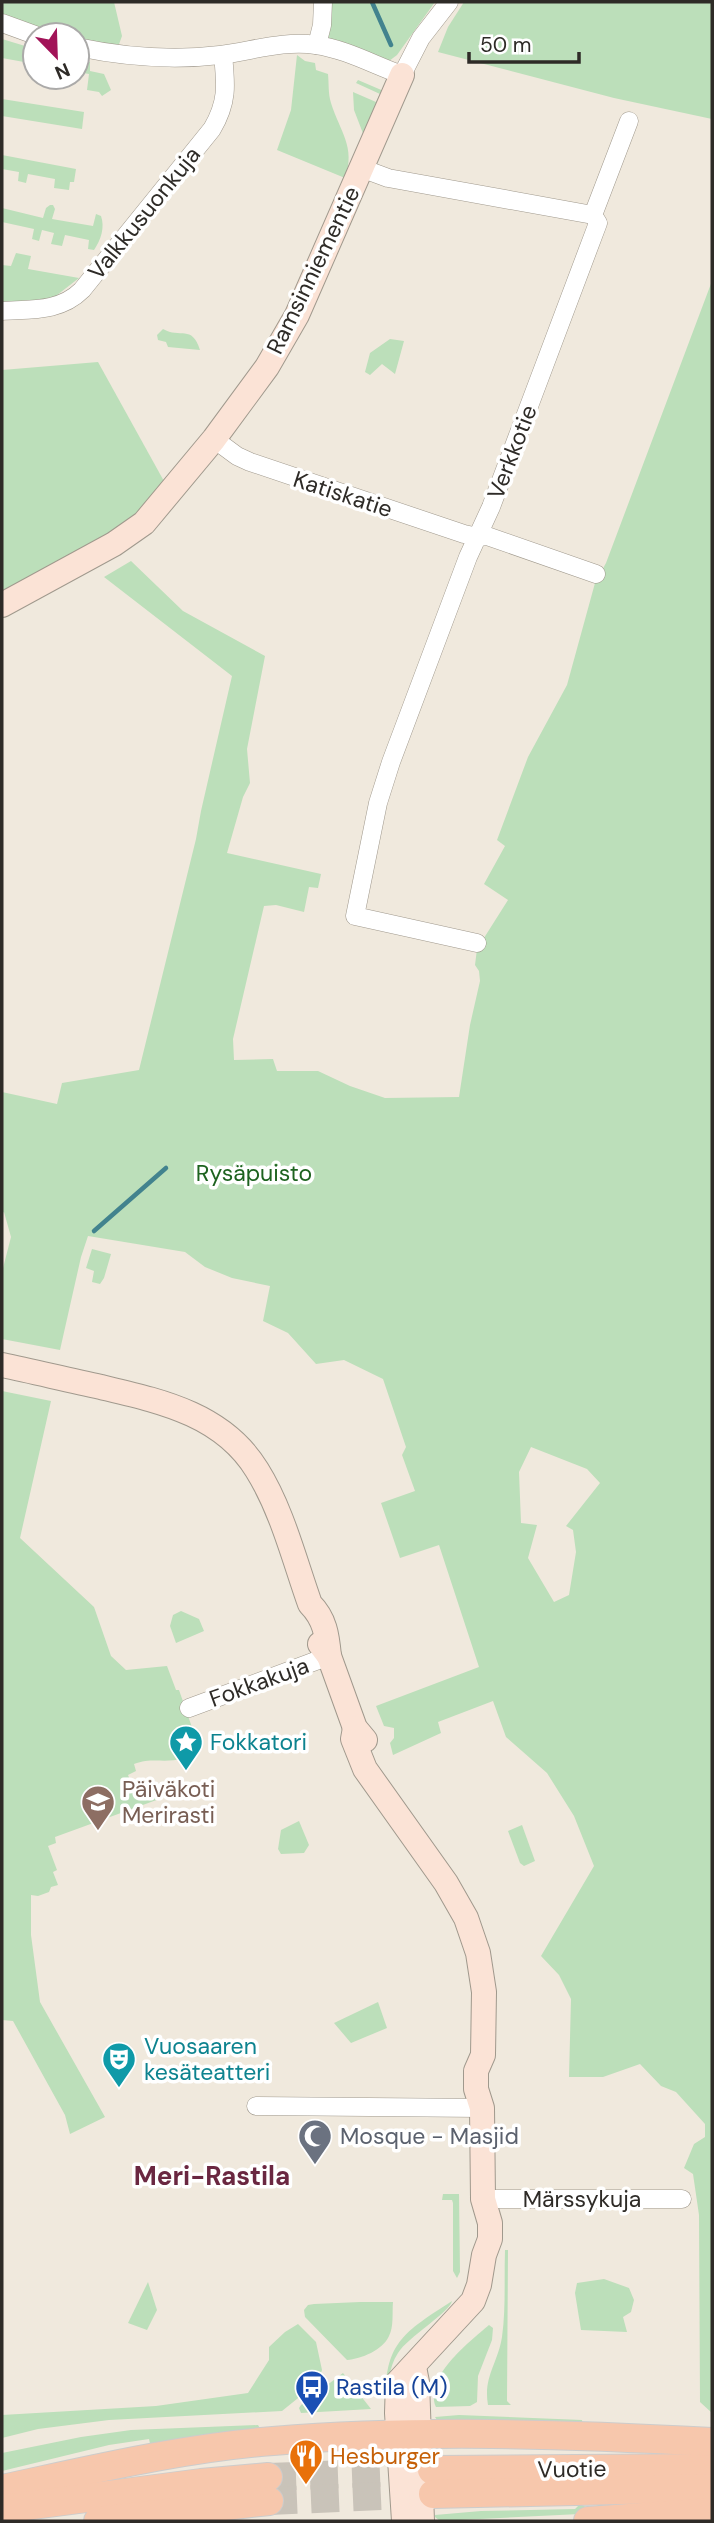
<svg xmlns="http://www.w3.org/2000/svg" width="714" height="2523" font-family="'DM Sans',sans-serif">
  <rect width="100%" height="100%" fill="#f0e9dd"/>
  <g fill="#bcdfba" fill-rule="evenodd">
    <path d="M2 2H114L122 36 118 47 77 40V35C50 35 27 25 2 16Z"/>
    <polygon points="328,2 435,2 397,55 389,61 330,42 326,36"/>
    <polygon points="464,2 712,2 712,119 614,98 438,52 448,27"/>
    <polygon points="2,39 35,49 35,64 2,58"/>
    <path d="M297 55 305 61 315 63 316 70 328 74C329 84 328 93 331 103 340 132 356 147 345 178L277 150 291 110Z"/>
    <polygon points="77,59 90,62 90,71 104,74 111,90 102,96 99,92 87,90 89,74 77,72"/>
    <polygon points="358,80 386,92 364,136 354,110 353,92 376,102 380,94 356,83"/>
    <polygon points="2,99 84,112 82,129 2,116"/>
    <polygon points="2,155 76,169 74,182 70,182 69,190 54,188 55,179 28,174 26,183 18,181 19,172 2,169"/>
    <path d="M50 205H53L55 209 52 219 93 226 96 214 101 216C105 227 101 240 94 250L88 249 89 240 65 235 62 246 51 244 54 233 42 230 39 241 32 239 34 229 2 222V208L43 218 46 208Z"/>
    <polygon points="16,253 31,256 28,269 79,278 52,299 2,302 2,265 11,266"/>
    <path d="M712 281V2413L700 2402 699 2215 693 2174 684 2168 694 2144 705 2137V2124L676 2092 661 2086 640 2064 603 2077H569L571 1999 559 1975 541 1956 594 1866 574 1816 547 1773 506 1737 493 1701 438 1722 441 1733 393 1755 390 1743 394 1738V1728L384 1726 376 1706 479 1667 439 1545 400 1558 381 1503 415 1491 402 1455 406 1447 383 1379 344 1360 316 1364 288 1333 263 1321 270 1286 232 1278 205 1267 185 1252 88 1236 81 1257 60 1350 2 1339V1272L11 1237 4 1212 2 1213V1092L57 1104 62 1083 139 1070 196 839 201 811 232 676 104 577 131 561 183 611 265 656 247 749 250 783 243 797 227 853 321 874 318 888 309 887 304 912 276 905 264 906 233 1039 234 1060 273 1059 277 1071H318L350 1086 385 1098 459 1097 470 1025 480 981 479 971 475 965 477 949 508 900 484 884 505 846 497 840 528 757 567 685 595 583 606 563ZM531 1447 587 1469 600 1483 566 1526 573 1530 576 1552 569 1595 554 1602 528 1558 537 1525 521 1523 519 1472Z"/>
    <path d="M163 329C180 339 192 324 200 350L168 347 166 342 158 340 157 335Z"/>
    <polygon points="390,339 404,341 395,374 382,364 370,375 365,372 370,353"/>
    <polygon points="98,362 165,483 134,520 2,595 2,370"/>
    <polygon points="92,1249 111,1254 104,1278 100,1284 92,1282 94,1271 86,1268"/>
    <path d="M2 1391 51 1401 20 1538 94 1607 111 1656 126 1670 167 1666 176 1690H179L195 1736 184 1758C165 1764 153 1757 134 1764L136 1771 128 1775 134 1790 156 1782 162 1798 55 1837 56 1843 48 1846 57 1870 53 1872 58 1885 51 1887 49 1892 38 1896 31 1895V1935L40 2002 105 2117 70 2134 65 2115 13 2021 2 2020Z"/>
    <polygon points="181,1611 199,1619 204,1631 176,1643 170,1626 173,1615"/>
    <polygon points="299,1821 309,1845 304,1853 281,1854 278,1849 281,1830"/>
    <polygon points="522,1825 535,1861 524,1866 520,1863 508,1831"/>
    <polygon points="378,2002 387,2028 351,2043 334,2023"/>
    <polygon points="443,2194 459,2194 460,2272 457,2278 453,2271 453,2203 452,2200 442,2200"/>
    <path d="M505 2250H508L507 2401 511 2405H488C483 2377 498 2363 502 2337 506 2309 504 2278 505 2250Z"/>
    <polygon points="604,2279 629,2288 634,2300 631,2312 623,2317 627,2332 581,2330 575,2293 577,2283"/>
    <polygon points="148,2282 157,2310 147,2330 128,2323"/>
    <path d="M452 2301C450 2312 408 2337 398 2353 388 2368 388 2388 386 2406L385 2404C385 2342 403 2333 452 2301Z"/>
    <path d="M360 2302H393C392 2312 394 2327 389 2336 383 2350 361 2359 347 2360L305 2317 304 2310 308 2305 314 2304Z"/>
    <polygon points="298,2324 316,2342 322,2370 318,2382 282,2411 109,2420 38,2429 2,2438 2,2415 156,2406 248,2393 269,2360 269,2347 285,2332"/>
    <path d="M489 2325 493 2328 492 2340 478 2376 477 2402 470 2406 436 2407C424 2377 468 2343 489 2325Z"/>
    <polygon points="343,2373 371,2409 301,2413 299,2408 301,2405"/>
    <polygon points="459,2415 582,2420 583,2429 437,2420 435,2417"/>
    <polygon points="258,2425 261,2430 151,2448 149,2439 109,2445 2,2471 2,2453 81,2437 131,2430"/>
    <polygon points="690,2498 621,2512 440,2521 435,2517 435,2515 481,2511 575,2509 580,2504 588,2508 597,2507 600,2501"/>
  </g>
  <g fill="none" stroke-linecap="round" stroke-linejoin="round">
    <g stroke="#42838e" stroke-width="4.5">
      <polyline points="372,2 391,45"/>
      <polyline points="94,1231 166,1168"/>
    </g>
    <g stroke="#c9c3b9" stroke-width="28" stroke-dasharray="28 14" stroke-linecap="butt">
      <polyline points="268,2477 426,2471"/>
      <polyline points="269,2501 428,2494"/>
    </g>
    <g stroke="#a0998d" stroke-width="19">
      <g id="street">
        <polyline points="2,23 35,35"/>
        <polyline points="317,45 322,25 323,2"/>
        <path d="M77 47C125 57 171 61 220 55 252 51 284 40 316 45 345 49 374 65 402 75L421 38 449 2"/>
        <polyline points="361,168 388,178 593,215 598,223 491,507 468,557 391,762 378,803 355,916 477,943"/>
        <polyline points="593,215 629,121"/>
        <path d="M2 311C31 309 60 312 82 290L212 129C228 102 226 85 223 55"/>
        <polyline points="214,439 237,456 250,462 464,534 478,537 487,536 596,574"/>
        <polyline points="189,1708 329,1656"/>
        <polyline points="256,2106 482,2108"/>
        <polyline points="483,2199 682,2199"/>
      </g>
    </g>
    <g stroke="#a0998d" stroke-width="26">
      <g id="secondary">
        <polyline points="2,605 114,544 144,523 214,439 267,367 297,315 402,75"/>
        <path d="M2 1365C35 1372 68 1380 101 1387 160 1401 223 1414 257 1470 282 1510 294 1559 310 1604 325 1619 327 1635 329 1656"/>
        <polyline points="320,1644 329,1656 355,1728 365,1740"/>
        <polyline points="355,1728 353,1739 365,1769 446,1883 466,1918 478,1953 484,1992 483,2055 476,2071 476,2089 482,2108 483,2199 490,2223 490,2239 484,2255 479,2285 473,2301 398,2382 397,2413 404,2521"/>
        <polyline points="414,2367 417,2382 422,2521"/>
      </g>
    </g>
    <g stroke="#cdcccb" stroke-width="30">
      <g id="primary">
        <polyline points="432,2470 712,2468"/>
        <path d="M2 2489C91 2470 182 2448 273 2441 419 2429 566 2434 712 2442"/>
        <polyline points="433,2494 712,2488"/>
        <polyline points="2,2509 201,2483 268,2477"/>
        <polyline points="98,2521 269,2501"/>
        <polyline points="588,2521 712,2512"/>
      </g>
    </g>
    <use href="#street" stroke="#fff" stroke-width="18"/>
    <use href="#secondary" stroke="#fbe3d6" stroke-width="24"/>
    <use href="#primary" stroke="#f7c7ac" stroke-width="28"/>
  </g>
  <defs>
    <g id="sight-pin" transform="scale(1.75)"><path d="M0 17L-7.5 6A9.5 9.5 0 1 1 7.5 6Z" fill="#0f9aa8" stroke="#fff"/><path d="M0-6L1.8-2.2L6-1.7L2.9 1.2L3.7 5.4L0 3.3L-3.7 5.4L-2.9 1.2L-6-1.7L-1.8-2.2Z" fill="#fff"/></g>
    <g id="school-pin" transform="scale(1.75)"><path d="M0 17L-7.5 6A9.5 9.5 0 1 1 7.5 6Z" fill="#8d6e63" stroke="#fff"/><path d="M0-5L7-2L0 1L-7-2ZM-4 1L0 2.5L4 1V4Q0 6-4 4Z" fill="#fff"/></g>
    <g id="theatre-pin" transform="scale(1.75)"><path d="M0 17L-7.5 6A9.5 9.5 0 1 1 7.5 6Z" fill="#0f9aa8" stroke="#fff"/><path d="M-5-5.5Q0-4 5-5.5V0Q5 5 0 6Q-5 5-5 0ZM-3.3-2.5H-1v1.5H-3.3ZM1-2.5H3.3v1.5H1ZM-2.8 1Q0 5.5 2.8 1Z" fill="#fff"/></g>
    <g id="mosque-pin" transform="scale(1.75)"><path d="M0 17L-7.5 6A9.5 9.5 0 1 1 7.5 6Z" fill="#6b7280" stroke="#fff"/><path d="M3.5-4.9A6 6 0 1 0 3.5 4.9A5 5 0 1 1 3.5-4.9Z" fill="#fff"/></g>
    <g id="bus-pin" transform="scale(1.75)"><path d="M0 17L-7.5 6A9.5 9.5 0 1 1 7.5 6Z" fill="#1a4fb4" stroke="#fff"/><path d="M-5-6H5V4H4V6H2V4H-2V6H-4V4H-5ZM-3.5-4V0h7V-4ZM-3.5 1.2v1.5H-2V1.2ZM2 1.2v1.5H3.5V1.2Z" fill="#fff"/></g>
    <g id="restaurant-pin" transform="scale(1.75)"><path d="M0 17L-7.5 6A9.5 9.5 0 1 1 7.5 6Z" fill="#e8710a" stroke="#fff"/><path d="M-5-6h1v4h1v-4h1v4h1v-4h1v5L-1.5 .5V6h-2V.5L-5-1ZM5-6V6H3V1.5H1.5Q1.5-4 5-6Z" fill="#fff"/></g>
  </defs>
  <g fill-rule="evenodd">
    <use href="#sight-pin" x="186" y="1742"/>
    <use href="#school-pin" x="98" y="1802"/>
    <use href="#theatre-pin" x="119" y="2059"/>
    <use href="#mosque-pin" x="315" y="2136"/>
    <use href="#bus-pin" x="312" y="2387"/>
    <use href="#restaurant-pin" x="306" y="2456"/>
  </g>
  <g text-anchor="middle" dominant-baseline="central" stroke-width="7" stroke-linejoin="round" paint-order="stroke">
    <g font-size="23" fill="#2e2b27" stroke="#fff">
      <text transform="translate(144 213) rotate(-51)">Valkkusuonkuja</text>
      <text transform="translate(313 270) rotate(-64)">Ramsinniementie</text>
      <text transform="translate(512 452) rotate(-69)">Verkkotie</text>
      <text transform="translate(343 494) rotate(18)">Katiskatie</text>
      <text transform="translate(259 1682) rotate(-20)">Fokkakuja</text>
      <text x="582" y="2199">Märssykuja</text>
      <text transform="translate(572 2469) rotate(-1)">Vuotie</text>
    </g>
    <g font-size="23" fill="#1e6320" stroke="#fff">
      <text x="254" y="1173">Rysäpuisto</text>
    </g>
    <g font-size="23" fill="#0d838f" stroke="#fff" text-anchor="start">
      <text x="210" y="1742">Fokkatori</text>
      <text x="144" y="2046">Vuosaaren<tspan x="144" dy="26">kesäteatteri</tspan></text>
    </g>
    <g font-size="23" fill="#785e54" stroke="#fff" text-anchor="start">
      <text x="122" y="1789">Päiväkoti<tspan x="122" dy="26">Merirasti</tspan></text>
    </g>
    <g font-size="23" fill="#5b616d" stroke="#fff" text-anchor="start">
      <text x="340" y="2136">Mosque - Masjid</text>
    </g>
    <g font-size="23" fill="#164399" stroke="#fff" text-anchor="start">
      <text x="336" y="2387">Rastila (M)</text>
    </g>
    <g font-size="23" fill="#c56008" stroke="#fff" text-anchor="start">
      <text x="330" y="2456">Hesburger</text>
    </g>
    <g font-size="26" font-weight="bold" fill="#6a2741" stroke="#fff">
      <text x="212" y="2176">Meri-Rastila</text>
    </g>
  </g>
  <rect width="714" height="2523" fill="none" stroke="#2e2b27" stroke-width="7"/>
  <g transform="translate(56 56) rotate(157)"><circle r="33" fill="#ffffff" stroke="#abaaa9" stroke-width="2"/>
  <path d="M0-5L12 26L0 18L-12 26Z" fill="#a21358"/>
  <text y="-10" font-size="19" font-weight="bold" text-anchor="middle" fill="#2e2b27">N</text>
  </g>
  <path d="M469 52v10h110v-10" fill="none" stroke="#2e2b27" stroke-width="3.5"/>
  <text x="480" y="52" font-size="21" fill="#2e2b27" stroke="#ffffff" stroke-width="5" paint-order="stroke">50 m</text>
</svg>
